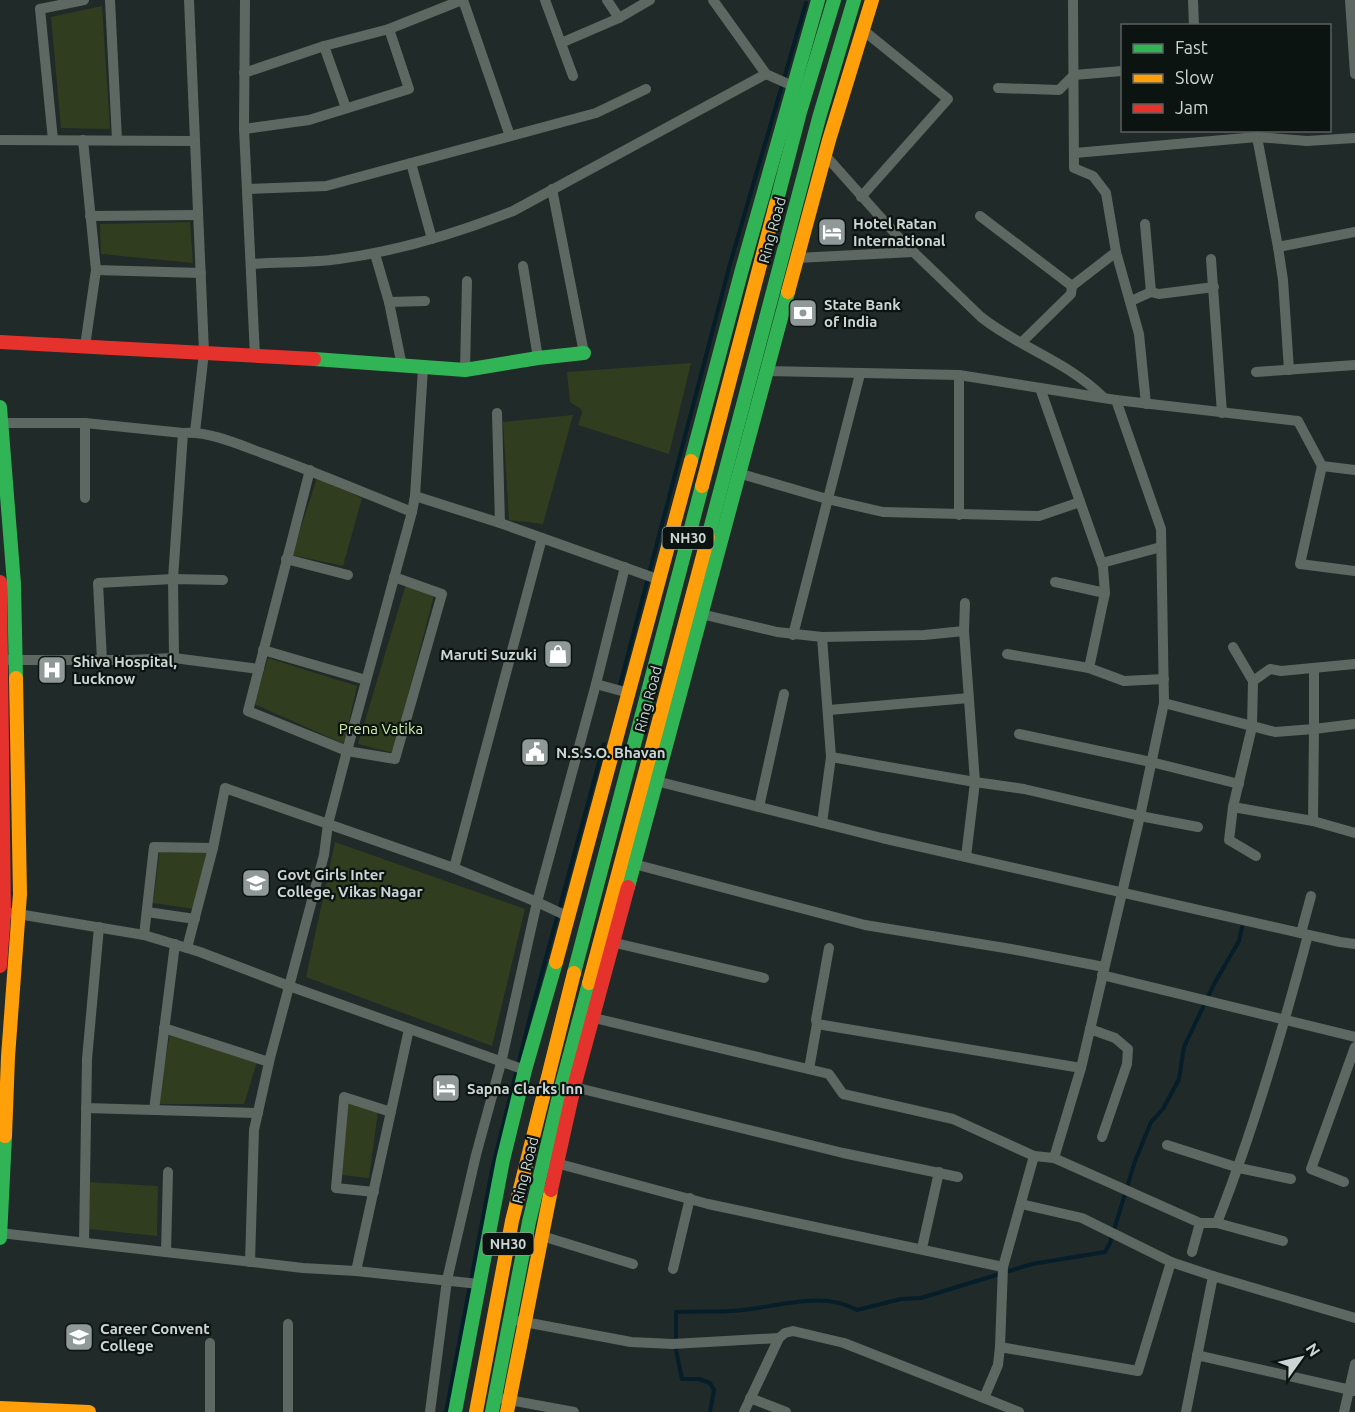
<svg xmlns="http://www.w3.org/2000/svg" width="1355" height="1412" font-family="Ubuntu,sans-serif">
  <rect width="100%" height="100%" fill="#202a28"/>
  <g fill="#303d1f">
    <polygon points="102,6 110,129 61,128 51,17"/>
    <polygon points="190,222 193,263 101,254 100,224"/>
    <polygon points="691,363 669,454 578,425 582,413 581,409 570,402 567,372"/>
    <polygon points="573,415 543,524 509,520 503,422"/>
    <polygon points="317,478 362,498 343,566 292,555"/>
    <polygon points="406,584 434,595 393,753 358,744"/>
    <polygon points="268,658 357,686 344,744 254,704"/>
    <polygon points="335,842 525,909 492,1046 306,977"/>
    <polygon points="160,849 207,851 194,909 153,903"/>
    <polygon points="170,1033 257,1062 244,1104 158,1104"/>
    <polygon points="347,1103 378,1111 369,1178 342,1175"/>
    <polygon points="88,1182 158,1186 157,1236 89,1229"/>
  </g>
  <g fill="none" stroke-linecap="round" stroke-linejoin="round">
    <g stroke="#051e29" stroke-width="4">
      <polyline points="620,685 730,264 806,3"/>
      <polyline points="446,1412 492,1170 530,1017 604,744"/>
      <path d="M710 1412 714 1390 710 1383 699 1379H682L676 1350V1312C694 1311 713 1312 732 1311 773 1309 820 1289 857 1310L901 1299 921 1298 1032 1264 1105 1252 1110 1243 1135 1161 1151 1122 1163 1109 1179 1079 1184 1047 1214 984 1239 941 1242 927"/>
    </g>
    <g stroke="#5c6861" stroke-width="10">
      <polyline points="110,0 117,140"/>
      <polyline points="189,0 204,352 195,432"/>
      <polyline points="245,0 244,129 255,356"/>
      <polyline points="463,0 510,136"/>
      <polyline points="545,0 573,76"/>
      <polyline points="607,0 619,18"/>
      <polyline points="713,0 766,74 795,87"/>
      <polyline points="1073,0 1074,168 1093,176 1106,193 1116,252 1139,334 1146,404"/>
      <polyline points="1193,0 1194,26"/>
      <polyline points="1350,0 1355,74"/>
      <polyline points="561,43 619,18 650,0"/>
      <polyline points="324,46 346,108"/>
      <polyline points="244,73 324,46 389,29 462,0"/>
      <polyline points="998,88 1059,90 1074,75 1122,71"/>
      <polyline points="244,129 309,120 409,89 389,29"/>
      <polyline points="1257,137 1278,247 1283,280 1289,370"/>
      <polyline points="0,140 195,141"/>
      <polyline points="53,140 40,9 84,0"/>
      <polyline points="83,140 96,270 85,346"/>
      <polyline points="1075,153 1257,137 1307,141 1355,138"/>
      <path d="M825 155 900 239 981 317C1020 348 1067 361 1103 397"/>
      <polyline points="411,163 432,239"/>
      <polyline points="247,189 326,186 596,113 646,89"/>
      <polyline points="552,189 584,353"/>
      <polyline points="861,197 948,99 863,30"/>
      <polyline points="90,216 198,215"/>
      <polyline points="980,216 1072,286"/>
      <polyline points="1145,224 1151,292"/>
      <polyline points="1278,247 1355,232"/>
      <polyline points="375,254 389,302 402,366"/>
      <polyline points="797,258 913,252"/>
      <polyline points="1211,259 1222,413"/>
      <path d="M252 264C281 262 311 263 339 259 398 251 458 233 513 211L766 74"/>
      <polyline points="523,266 538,358"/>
      <polyline points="96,270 201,273"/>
      <polyline points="1131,301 1151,292 1159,294 1214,287"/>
      <polyline points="389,302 425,301"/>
      <polyline points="1022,342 1071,294 1072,286 1116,252"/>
      <polyline points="465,370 467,281"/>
      <polyline points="1256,372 1355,365"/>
      <polyline points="1040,388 1103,567 1105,593 1089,668 1124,681 1164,679"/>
      <polyline points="1116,400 1298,421 1322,466 1355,470"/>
      <polyline points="497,413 500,523"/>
      <path d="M1 423H85L183 433C209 431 238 444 262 453 313 471 362 492 412 512"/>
      <polyline points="1322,466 1300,564 1355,571"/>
      <polyline points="310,470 248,711 347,751 395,759 442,594 394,577"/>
      <polyline points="738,473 827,499 883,512 1039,516 1080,502"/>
      <polyline points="415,496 500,523 660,580"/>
      <polyline points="85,498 85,423"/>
      <polyline points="959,515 959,375"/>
      <polyline points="286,559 348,575"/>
      <polyline points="1102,563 1161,547"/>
      <polyline points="1055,582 1105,593"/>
      <polyline points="965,603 964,631 975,782 966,857"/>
      <polyline points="701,614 777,632 822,637 924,635 964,631"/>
      <polyline points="793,635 860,374"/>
      <polyline points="1233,647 1253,681 1252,727 1233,807"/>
      <polyline points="263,650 366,680"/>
      <polyline points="1007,654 1089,668"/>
      <polyline points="174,658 173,579 183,433"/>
      <polyline points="9,660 129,660 174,658 259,669"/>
      <polyline points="102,660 98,583 173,579 223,580"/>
      <polyline points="1253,681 1270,669 1281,671 1355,664"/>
      <polyline points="596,684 629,693"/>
      <polyline points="1164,703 1275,732 1314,729 1314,668"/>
      <polyline points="829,710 969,698"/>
      <polyline points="1019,734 1151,762 1239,784"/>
      <polyline points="831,757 975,782 1024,789 1140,816 1198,827"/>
      <polyline points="656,781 882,838 1340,942 1355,944"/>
      <polyline points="759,807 784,694"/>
      <polyline points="1313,821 1314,729 1355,724"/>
      <polyline points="822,823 831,757 822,637"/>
      <polyline points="1256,856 1229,840 1233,807 1313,821 1355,833"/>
      <polyline points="634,864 865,925 1011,949 1104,967"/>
      <polyline points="454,868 542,538"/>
      <polyline points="147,912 195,919"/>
      <polyline points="12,913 144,935 200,952 289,986 525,1070"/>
      <polyline points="1301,933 1311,896"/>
      <polyline points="144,935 154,847 213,848"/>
      <polyline points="607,941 764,978"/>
      <polyline points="187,948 213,848 225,788 454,868 537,902 569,917"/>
      <polyline points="829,948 816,1020 817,1024 1081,1068"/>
      <polyline points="1102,975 1355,1037"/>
      <polyline points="594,1018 829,1074 843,1094 953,1119 1034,1156"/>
      <polyline points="164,1028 269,1062"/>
      <polyline points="1090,1029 1115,1038 1128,1049 1127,1064 1102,1137"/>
      <polyline points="809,1069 817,1024"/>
      <polyline points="570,1086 843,1153 958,1177"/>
      <polyline points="86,1108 258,1113"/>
      <polyline points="154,1110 175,944"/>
      <polyline points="1167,1145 1239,1168 1291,1179"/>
      <polyline points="1054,1158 1200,1223"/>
      <polyline points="556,1163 708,1204 1003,1267"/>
      <polyline points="1344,1182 1311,1169 1355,1047"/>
      <polyline points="374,1192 336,1188 344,1097 391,1112"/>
      <polyline points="1021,1204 1082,1218 1171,1262"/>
      <polyline points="1217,1223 1283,1241"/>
      <polyline points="0,1233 303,1268 356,1271 479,1284"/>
      <polyline points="542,1236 633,1264"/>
      <polyline points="84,1242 87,1059 99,927"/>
      <polyline points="922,1248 939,1172"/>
      <polyline points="166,1252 168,1172"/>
      <path d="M1192 1252 1200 1223H1217C1254 1129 1282 1033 1308 935"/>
      <polyline points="250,1262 254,1130 270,1058 324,855 328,824 347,751 412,512 415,496 423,368"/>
      <polyline points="673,1269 690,1198"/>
      <polyline points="356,1271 409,1029"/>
      <polyline points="519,1321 631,1342 673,1344 779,1338"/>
      <polyline points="1000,1347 1138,1371 1171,1262 1213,1276"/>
      <polyline points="1197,1355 1355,1391"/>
      <polyline points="750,1398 786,1412"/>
      <polyline points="984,1398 1019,1412"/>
      <polyline points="504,1399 574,1412"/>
      <polyline points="210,1412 210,1343"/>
      <polyline points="288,1412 288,1324"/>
      <polyline points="430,1412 447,1280 476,1155 501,1063 537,902 596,684 625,567"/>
      <polyline points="744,1412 779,1338 785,1333 793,1331 844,1343 984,1398 998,1365 1000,1347 1003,1267 1034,1156 1054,1158 1081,1068 1140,816 1164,703 1161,529 1116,400 959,375 766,371"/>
      <polyline points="1186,1412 1213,1276 1355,1318"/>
      <polyline points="1344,1412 1355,1364"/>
    </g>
    <g stroke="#30b455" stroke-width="14">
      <polyline points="776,204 800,112 834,0"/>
      <polyline points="314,359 465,370 538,358 584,353"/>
      <polyline points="0,407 14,584 16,678"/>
      <polyline points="691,461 741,273 818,0"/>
      <polyline points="708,537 819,118 854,0"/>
      <polyline points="628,887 788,292"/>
      <polyline points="574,973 702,486"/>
      <polyline points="0,1238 5,1136"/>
      <polyline points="455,1412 503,1160 525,1070 556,962"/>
      <polyline points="492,1412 529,1222 562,1084 589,983"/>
    </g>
    <g stroke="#ff9f0a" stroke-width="14">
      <polyline points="788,292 829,140 872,0"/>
      <polyline points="702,486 776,204"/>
      <polyline points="556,962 691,461"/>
      <polyline points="589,983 708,537"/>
      <polyline points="5,1136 8,1057 20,894 16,678"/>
      <polyline points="0,1408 89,1412"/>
      <polyline points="476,1412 512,1221 574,973"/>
      <polyline points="507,1412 551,1190"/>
    </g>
    <g stroke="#e5322d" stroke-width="14">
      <polyline points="0,342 314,359"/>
      <polyline points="0,582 4,913 0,966"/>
      <polyline points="551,1190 574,1087 628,887"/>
    </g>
  </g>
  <defs>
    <g id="hotel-square" transform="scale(1.5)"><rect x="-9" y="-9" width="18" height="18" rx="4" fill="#8f9997" stroke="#0c1412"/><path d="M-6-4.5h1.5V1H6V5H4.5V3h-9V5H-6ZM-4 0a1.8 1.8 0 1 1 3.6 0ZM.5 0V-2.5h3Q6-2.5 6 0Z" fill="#fff"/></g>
    <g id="bank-square" transform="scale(1.5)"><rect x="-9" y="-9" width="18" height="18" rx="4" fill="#8f9997" stroke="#0c1412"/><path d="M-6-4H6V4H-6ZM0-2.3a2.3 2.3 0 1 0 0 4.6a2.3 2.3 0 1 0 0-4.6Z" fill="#fff"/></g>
    <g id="shop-square" transform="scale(1.5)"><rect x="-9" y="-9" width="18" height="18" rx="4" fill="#8f9997" stroke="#0c1412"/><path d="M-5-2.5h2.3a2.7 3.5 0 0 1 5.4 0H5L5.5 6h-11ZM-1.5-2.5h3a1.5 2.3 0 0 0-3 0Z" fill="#fff"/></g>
    <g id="hospital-square" transform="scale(1.5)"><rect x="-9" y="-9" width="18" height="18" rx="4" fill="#8f9997" stroke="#0c1412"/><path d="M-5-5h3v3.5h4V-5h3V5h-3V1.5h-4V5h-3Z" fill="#fff"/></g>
    <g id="civic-square" transform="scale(1.5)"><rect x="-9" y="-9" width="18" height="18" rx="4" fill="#8f9997" stroke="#0c1412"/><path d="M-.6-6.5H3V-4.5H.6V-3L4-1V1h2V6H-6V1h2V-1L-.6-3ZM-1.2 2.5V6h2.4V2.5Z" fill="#fff"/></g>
    <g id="university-square" transform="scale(1.5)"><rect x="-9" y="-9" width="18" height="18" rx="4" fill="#8f9997" stroke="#0c1412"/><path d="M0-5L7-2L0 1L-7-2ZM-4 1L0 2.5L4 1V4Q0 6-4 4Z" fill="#fff"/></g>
  </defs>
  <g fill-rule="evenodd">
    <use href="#hotel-square" x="832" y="232"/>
    <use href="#bank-square" x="803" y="313"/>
    <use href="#shop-square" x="558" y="654"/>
    <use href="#hospital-square" x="52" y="670"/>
    <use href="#civic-square" x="535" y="752"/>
    <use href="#university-square" x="256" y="883"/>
    <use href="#hotel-square" x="446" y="1088"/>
    <use href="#university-square" x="79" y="1337"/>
  </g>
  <g text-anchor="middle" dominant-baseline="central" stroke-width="4.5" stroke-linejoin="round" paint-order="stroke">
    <g fill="#0c1412" stroke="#929b99" stroke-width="1.5">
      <rect x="662.5" y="527" width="51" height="22" rx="4.5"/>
      <rect x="482.5" y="1233" width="51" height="22" rx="4.5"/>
    </g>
    <g font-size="14" font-weight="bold" fill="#cbd5d3">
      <text x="688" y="538">NH30</text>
      <text x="508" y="1244">NH30</text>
    </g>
    <g font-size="15" font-weight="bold" fill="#cbd5d3" stroke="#0c1412" text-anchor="start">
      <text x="853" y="223">Hotel Ratan<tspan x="853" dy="17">International</tspan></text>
      <text x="824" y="304">State Bank<tspan x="824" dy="17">of India</tspan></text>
      <text x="537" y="654" text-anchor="end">Maruti Suzuki</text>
      <text x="73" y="661">Shiva Hospital,<tspan x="73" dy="17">Lucknow</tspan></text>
      <text x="556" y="752">N.S.S.O. Bhavan</text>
      <text x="277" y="874">Govt Girls Inter<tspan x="277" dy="17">College, Vikas Nagar</tspan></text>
      <text x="467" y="1088">Sapna Clarks Inn</text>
      <text x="100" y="1328">Career Convent<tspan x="100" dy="17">College</tspan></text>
    </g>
    <g font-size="15" fill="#cbd5d3" stroke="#0c1412">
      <text transform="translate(772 230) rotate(-75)">Ring Road</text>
      <text transform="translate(648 699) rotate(-75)">Ring Road</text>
      <text transform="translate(525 1170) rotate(-76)">Ring Road</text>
    </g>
    <g font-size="15" fill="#cfeea8" stroke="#0c1412">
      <text x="381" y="728">Prena Vatika</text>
    </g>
  </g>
  <rect x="1121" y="24" width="210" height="108" fill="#0c1412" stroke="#58615f" stroke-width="1.5"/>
  <rect x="1133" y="44" width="30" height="9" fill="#30b455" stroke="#58615f" stroke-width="1.5"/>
  <text x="1175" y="54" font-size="18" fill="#cbd5d3">Fast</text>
  <rect x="1133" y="74" width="30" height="9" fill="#ff9f0a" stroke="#58615f" stroke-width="1.5"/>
  <text x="1175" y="84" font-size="18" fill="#cbd5d3">Slow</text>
  <rect x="1133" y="104" width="30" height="9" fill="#e5322d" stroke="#58615f" stroke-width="1.5"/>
  <text x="1175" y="114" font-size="18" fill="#cbd5d3">Jam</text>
  <g transform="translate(1301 1358) rotate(56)" stroke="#0c1412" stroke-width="4.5" paint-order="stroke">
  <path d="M0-4.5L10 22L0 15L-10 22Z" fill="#cbd5d3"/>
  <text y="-9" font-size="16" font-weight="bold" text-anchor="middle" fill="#cbd5d3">N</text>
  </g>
</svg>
